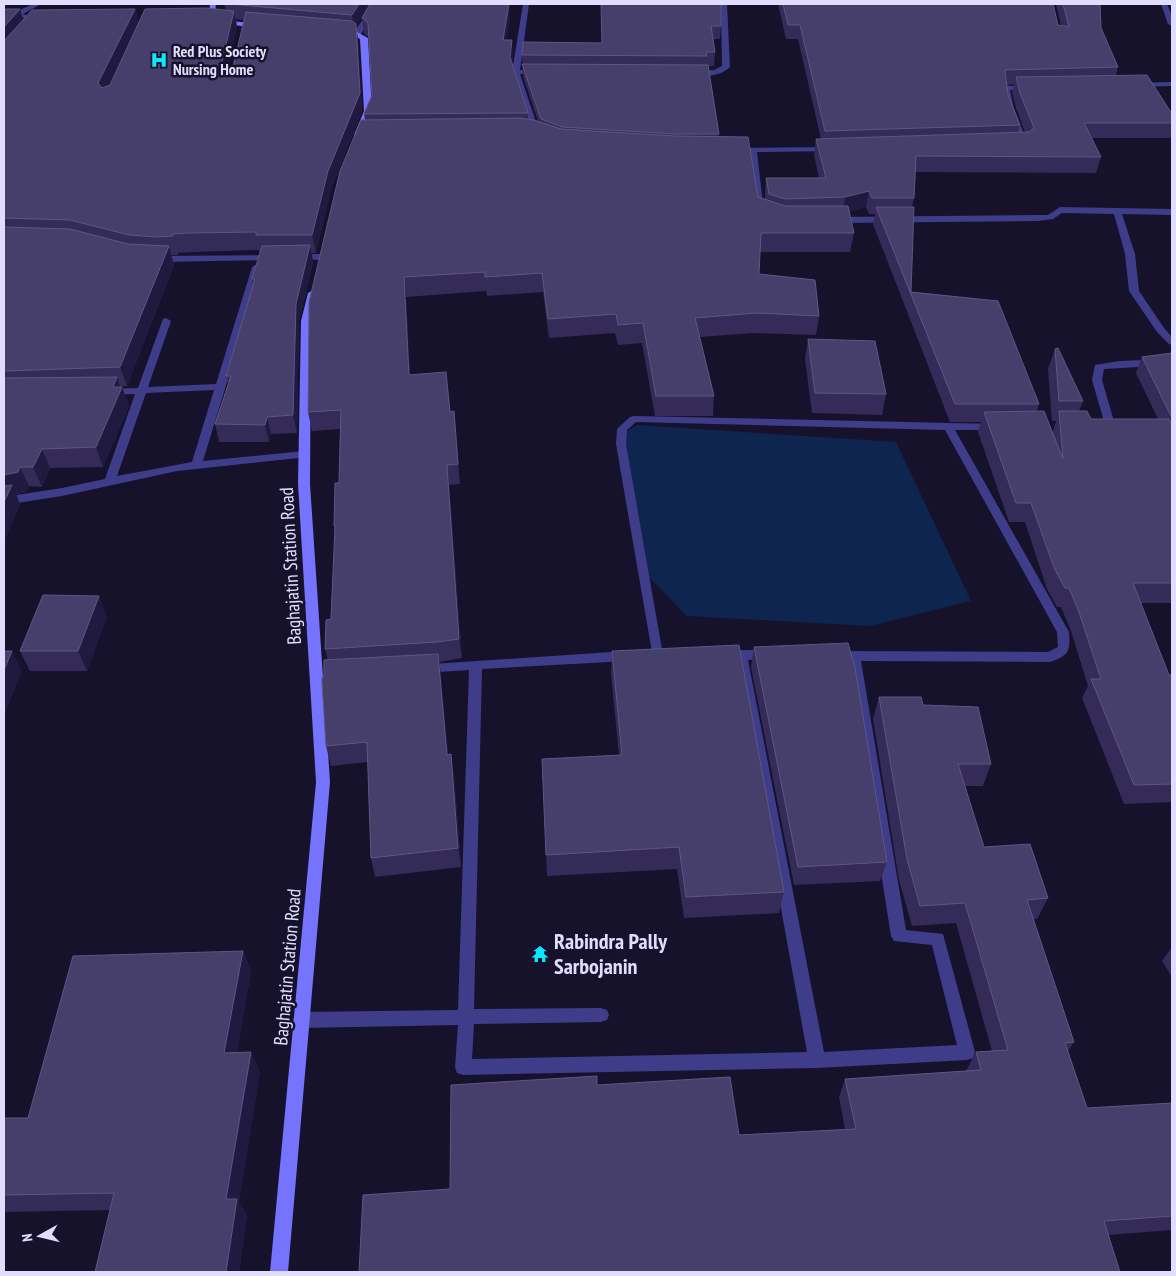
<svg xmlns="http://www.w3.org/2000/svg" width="1176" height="1276" font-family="'PT Sans Narrow',sans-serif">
  <rect width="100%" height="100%" fill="#16122c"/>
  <polygon fill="#0e264f" points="637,425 896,442 971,601 869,626 687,616 645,573 621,435"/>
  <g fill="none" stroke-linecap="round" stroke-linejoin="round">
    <g fill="#3f3d8a" fill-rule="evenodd">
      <polygon points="33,4 41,4 23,14 35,18 36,24 32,24 30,20 17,16 4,21 4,17"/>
      <polygon points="373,4 379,4 360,36 354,36 353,34"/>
      <polygon points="523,4 529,4 520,70 539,70 543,72 539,74 520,74 540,134 536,136 532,134 512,72"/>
      <path d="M721 4H727L730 67C720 77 704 77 691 75V71L714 70 722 66Z"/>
      <polygon points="1161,4 1167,4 1172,16 1172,26 1168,24"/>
      <polygon points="1172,82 1172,86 1136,87 1132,85 1136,83"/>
      <polygon points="1031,85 1034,85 1034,89 1010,90 1014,109 1028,144 1022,147 1018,145 1020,143 1006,109 1002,88 1006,86"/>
      <polygon points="832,147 836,149 835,151 757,152 763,204 759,207 755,204 749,152 734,152 730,150 734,148"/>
      <polygon points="1060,207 1172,209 1172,215 1122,214 1135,254 1139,291 1164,328 1172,337 1172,345 1169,344 1157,332 1129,291 1125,254 1114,214 1062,213 1053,219 1038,221 835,223 831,220 835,217 1038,215 1048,215"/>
      <polygon points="296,254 321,254 326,257 321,260 293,259 293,255"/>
      <polygon points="274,255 279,258 277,260 157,262 152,259 157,256"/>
      <path d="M257 264 262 267 203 461 304 451 308 453 309 455 308 457 177 471 62 496 4 505V497L62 488 105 479 135 394 108 395 103 392 108 389 138 388 163 319 166 318 171 321 148 387 216 384 252 267ZM214 390 192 462 117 476 146 393Z"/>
      <polygon points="1172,359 1172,365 1104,369 1102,380 1113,418 1107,428 1092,429 1091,427 1092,425 1099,423 1103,418 1092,380 1095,365 1119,361"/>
      <path d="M634 416 996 424 1001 427 996 430H955L1069 632C1070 651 1070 655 1050 662L861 661 906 930 943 934 975 1052 973 1058 967 1060 817 1068 463 1075 457 1073 455 1067 458 1025 301 1028 295 1025 293 1020 295 1015 301 1012 458 1010 469 670 423 673 418 671 417 668 418 665 627 651 631 653 633 656 631 659 627 661 482 669 474 1009 601 1008 607 1010 609 1015 607 1020 601 1022 474 1024 472 1059 807 1052 736 660 721 658 719 655 721 652 725 650H770L774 652 776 655 774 658 748 660 824 1052 957 1045 932 945 894 941 891 936 848 661 831 659 829 656 831 653 835 651 1048 652 1058 647 1057 632 945 430 636 422 627 430 626 444 663 655 661 658H653L616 444 617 429 630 417Z"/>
    </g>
    <g fill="#7674fe" fill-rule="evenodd">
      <polygon points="210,4 216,4 214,19 259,24 263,26 259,28 208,22"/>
      <polygon points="338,31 357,32 368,38 372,111 362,135 358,137 354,135 364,111 360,39 355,36 338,35"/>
      <polygon points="313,290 318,293 311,321 310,484 330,782 288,1272 270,1272 316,782 298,484 301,321 308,293"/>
    </g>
  </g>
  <g fill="#342b59" fill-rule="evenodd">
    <path d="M224 4H470L510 19 506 40 513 56 512 63 528 113V119L538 121 523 76 522 55 602 43 601 4 721 26 720 39H713L715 52 714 66H708L719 134V137L758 197 765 199V194L766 178H819L814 155 816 139H821L798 39H786L778 4H1053L1058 25H1061L1056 4H1100L1101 28 1118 67 1116 75 1172 114V138H1092L1101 157 1096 173 915 172 914 198 912 207 911 292 1039 404 1037 411 1053 434V431L1056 421H1052L1048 369 1055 349 1083 401 1079 411 1091 419H1158L1136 373 1142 357 1172 353V603H1140L1169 675H1172V802L1124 804 1082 698 1088 686 1071 631 1061 607H1057L1047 589 1025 522H1009L978 432 981 422H950L873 224 875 214H869L866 207 849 212 854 233 850 252H760L759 274 819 316 816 335 753 333 700 337 714 396 713 416H655L642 343 618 345 615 333 549 338 543 292 487 296 486 291 406 297 410 375 450 412 454 411 456 431 460 484 449 485 462 658 439 662 448 755 454 774 461 867 375 877 371 858 368 762 331 766 326 746 324 677 328 660 325 649 331 619 335 533 334 526 339 483 340 429 312 431 308 412 365 120 364 114 372 95 369 37 364 34 362 18 364 14 356 26 358 40 362 111 331 189 316 253H312L313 262 299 321 297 433 271 434 269 442H219L215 424 228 384 226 376 253 285 252 279 260 253 259 250 193 252 178 253V255H171L174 265 127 386 120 387H122L129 406 103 467 50 468 42 487 29 486 26 492 16 494 20 504 4 541V9L23 20 135 9 139 23 226 10ZM236 19 244 20 231 75 226 78 237 27ZM1014 84 1012 92 1016 108 1025 132H1018L1020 125 1008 95 1007 85Z"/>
    <polygon points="808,339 886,394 882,415 812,413 805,359"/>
    <polygon points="107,616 87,671 30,671 20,651"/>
    <polygon points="754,647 887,862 880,881 794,885 751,667"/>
    <polygon points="612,651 784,892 779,913 684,918 677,869 547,876 542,759 619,755 611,674"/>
    <polygon points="879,697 923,705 991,764 983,786 965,786 984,847 1048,898 1037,919 1033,919 1074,1042 1068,1051 1087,1108 1172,1103 1172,1230 1108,1235 450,1189 597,1085 739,1135 845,1129 839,1097 845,1079 966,1071 976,1052 992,1051 956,923 912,926 899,880 873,719"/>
    <polygon points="1172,947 1172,977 1162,961"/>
    <polygon points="243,951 251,971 237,1052 260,1071 239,1201 247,1215 239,1272 95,1272 110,1210 4,1212 4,1118 28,1118"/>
  </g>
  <g fill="#201940">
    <polygon points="4,4 12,4 4,7"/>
    <polygon points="359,4 371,4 356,26 358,40 362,111 331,189 316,253 312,235 354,30 352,15"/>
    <polygon points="509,4 510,19 504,56 503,40"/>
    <polygon points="20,9 25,26 4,50 4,27"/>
    <polygon points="135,9 140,26 103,100 98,83"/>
    <polygon points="234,11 237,27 223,92 219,74"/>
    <polygon points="512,40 513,56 510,73 510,57"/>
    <polygon points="869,191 866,207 843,214 845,197"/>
    <polygon points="310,245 313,262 299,321 297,433 293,415 296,304"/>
    <polygon points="169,246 174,265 127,386 120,367"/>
    <polygon points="404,277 406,297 411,394 409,375"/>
    <polygon points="117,377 121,390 122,387 129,406 103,467 96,447 113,387"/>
    <polygon points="454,411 456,431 460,484 458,464"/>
    <polygon points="267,417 271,434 269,442 265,425"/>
    <polygon points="42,449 50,468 42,487 33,467"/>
    <polygon points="447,465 449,485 462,658 459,639"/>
    <polygon points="20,467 29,486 26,492 16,494 20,504 4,541 4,475"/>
    <polygon points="99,596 107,616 87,671 78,651"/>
    <polygon points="12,651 22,671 4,716 4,670"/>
    <polygon points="438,654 441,674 450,774 447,755"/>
    <polygon points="451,754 454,774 461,867 458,848"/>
    <polygon points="243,951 251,971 234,1071 224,1053"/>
    <polygon points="251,1052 260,1071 239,1201 247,1215 239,1272 226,1272 226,1199"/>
  </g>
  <g fill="#463e6b" stroke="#5e5782">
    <polygon points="230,4 359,4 352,15"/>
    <polygon points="370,4 509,4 503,40 512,40 510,57 528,113 364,114 372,95 368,23 362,18"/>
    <polygon points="601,4 721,4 721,26 711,26 715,52 706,52 707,56 522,55 523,42 602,43"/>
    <polygon points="783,4 1053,4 1058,25 1069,27 1063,4 1100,4 1101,28 1118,67 1005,70 1008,95 1020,125 825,131 800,25 788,25"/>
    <polygon points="206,8 234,11 219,74 224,78 231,75 246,12 352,21 356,24 360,93 328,171 312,235 256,235 256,232 188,233 173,234 173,236 157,237 129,235 70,220 4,218 4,41 32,10 135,9 98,83 102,88 110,85 145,9"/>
    <polygon points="4,9 20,9 4,27"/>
    <polygon points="522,64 708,65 719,134 674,134 562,127 541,119"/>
    <polygon points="1147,75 1172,114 1172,123 1084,123 1101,157 916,156 914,198 872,198 869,191 845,197 785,199 769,194 766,178 826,178 816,139 1029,132 1034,128 1020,93 1016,77"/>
    <polygon points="519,118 534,120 561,129 674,136 748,137 758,197 785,206 848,206 854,233 761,233 759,274 815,280 819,316 756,313 695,318 714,396 656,396 643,323 618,325 616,314 548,319 542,273 485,277 485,272 404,277 409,375 446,372 450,412 454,411 458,464 447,465 459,639 437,642 325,649 326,620 331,619 335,526 334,526 335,483 339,483 341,410 308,412 309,302 340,171 361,120"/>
    <polygon points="876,207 914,207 911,292 998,301 1039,404 955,404"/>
    <polygon points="4,227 70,229 128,244 169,246 120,367 4,371"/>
    <polygon points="310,245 296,304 293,415 267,417 265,425 215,424 231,376 226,376 255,279 252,279 262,246"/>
    <polygon points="808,339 875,341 886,394 815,393"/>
    <polygon points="1058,348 1083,401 1059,401 1055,349"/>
    <polygon points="1172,353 1172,418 1142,357"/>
    <polygon points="117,377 113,387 122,387 96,447 42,449 33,467 20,467 18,472 4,475 4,378"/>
    <polygon points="1044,411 1063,459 1059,411 1087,411 1091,419 1169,419 1172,425 1172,583 1133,583 1169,675 1172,675 1172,784 1134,785 1091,679 1101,679 1079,612 1069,588 1065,588 1055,570 1031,503 1016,503 984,412"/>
    <polygon points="12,485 4,502 4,486"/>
    <polygon points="43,595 99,596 78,651 20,651"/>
    <polygon points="848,643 855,668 887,862 798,867 754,647"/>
    <polygon points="739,645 784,892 686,897 679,847 546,855 542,759 622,755 612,651"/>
    <polygon points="4,651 12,651 4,670"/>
    <polygon points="438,654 447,755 451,754 458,848 371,858 367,742 326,746 322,682 322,677 324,677 324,660"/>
    <polygon points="879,697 921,697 923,705 978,707 991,764 958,764 984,847 1030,844 1048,898 1027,900 1074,1042 1065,1043 1087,1108 1172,1103 1172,1216 1104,1221 1120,1272 359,1272 363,1195 450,1189 451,1085 597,1076 597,1085 730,1077 739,1135 856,1129 845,1079 981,1070 976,1052 1008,1050 965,903 920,906 907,859"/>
    <polygon points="243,951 224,1053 251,1052 226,1199 237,1199 226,1272 95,1272 114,1193 4,1195 4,1118 28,1118 73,956"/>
  </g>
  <defs>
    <g id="hospital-bare" transform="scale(1.35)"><path d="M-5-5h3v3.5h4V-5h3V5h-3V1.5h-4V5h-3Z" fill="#0ae8fd" stroke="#16122c" stroke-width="2.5" paint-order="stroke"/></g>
    <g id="temple-bare" transform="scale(1.35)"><path d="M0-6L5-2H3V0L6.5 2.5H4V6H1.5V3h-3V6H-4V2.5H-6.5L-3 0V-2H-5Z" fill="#0ae8fd" stroke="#16122c" stroke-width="2.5" paint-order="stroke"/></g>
  </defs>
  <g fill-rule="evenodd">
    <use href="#hospital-bare" x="159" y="60"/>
    <use href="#temple-bare" x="540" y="954"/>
  </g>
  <g text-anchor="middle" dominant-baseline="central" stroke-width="5" stroke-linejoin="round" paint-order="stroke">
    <g font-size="16" font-weight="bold" fill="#e0ddff" stroke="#16122c" text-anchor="start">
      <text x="173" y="51">Red Plus Society<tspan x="173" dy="18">Nursing Home</tspan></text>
    </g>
    <g font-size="19" fill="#e0ddff" stroke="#16122c">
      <text transform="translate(290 566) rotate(-93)">Baghajatin Station Road</text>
      <text transform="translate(287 967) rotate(-85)">Baghajatin Station Road</text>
    </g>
    <g font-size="22" font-weight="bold" fill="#e0ddff" stroke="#16122c" text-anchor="start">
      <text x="554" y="941">Rabindra Pally<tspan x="554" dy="25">Sarbojanin</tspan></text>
    </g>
  </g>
  <rect width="1176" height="1276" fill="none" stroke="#e0ddff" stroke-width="10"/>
  <g transform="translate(40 1236) rotate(262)" stroke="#16122c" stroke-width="4" paint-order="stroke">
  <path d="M0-4L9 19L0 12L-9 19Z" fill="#e0ddff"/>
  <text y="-8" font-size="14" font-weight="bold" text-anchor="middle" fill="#e0ddff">N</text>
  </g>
</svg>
